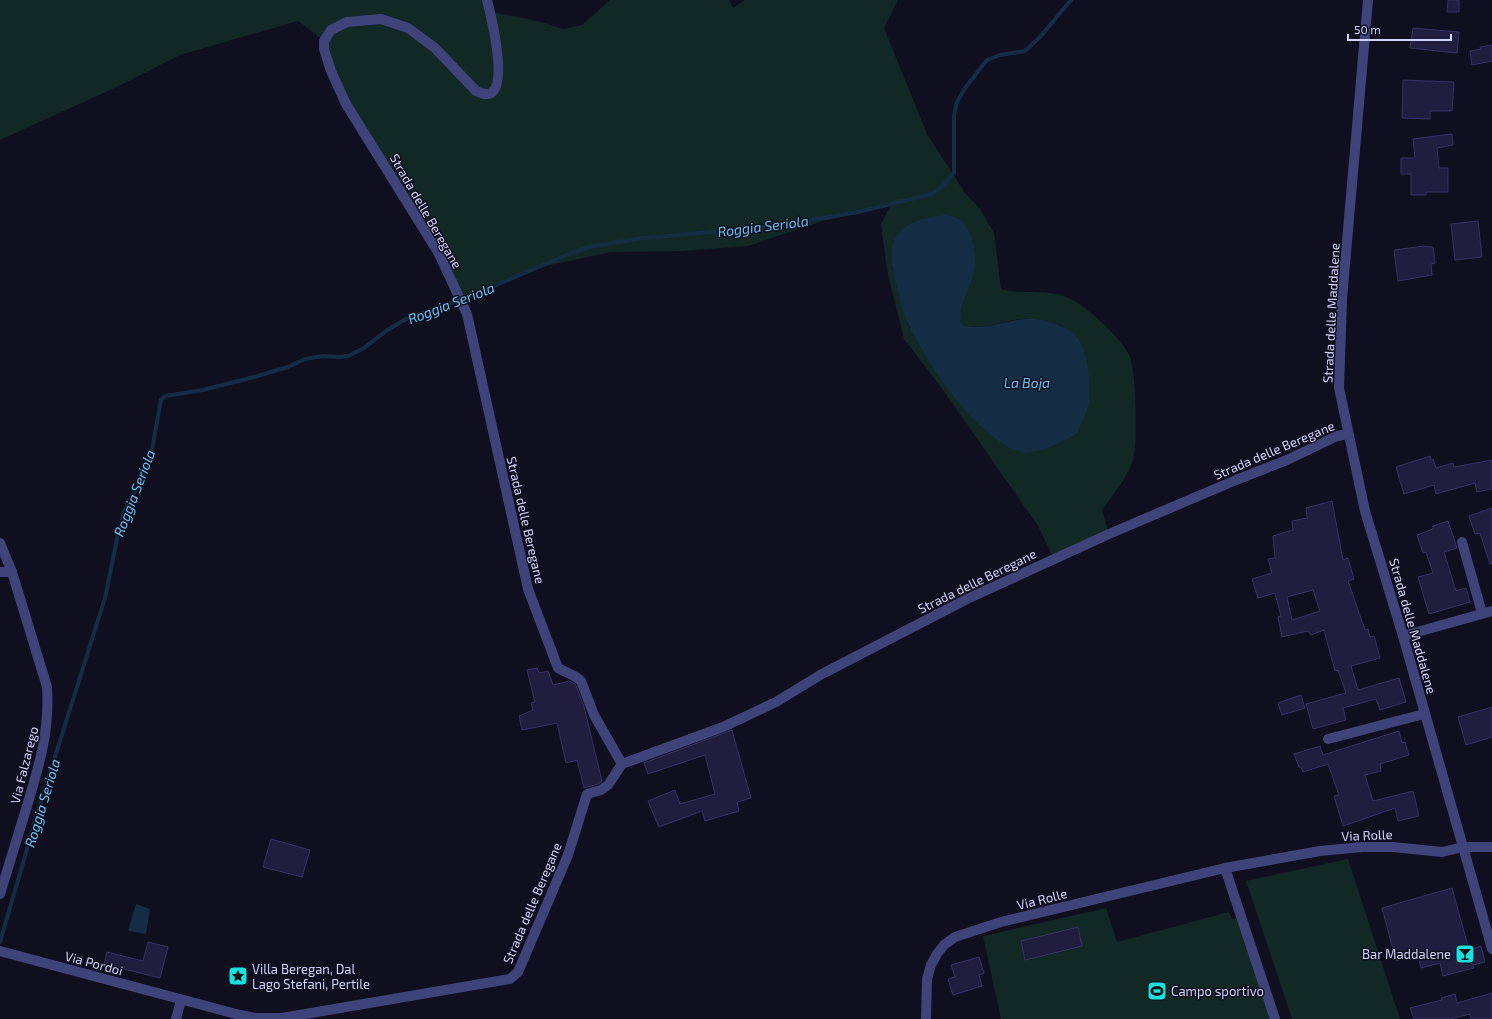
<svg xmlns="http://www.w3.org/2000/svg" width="1492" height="1019" font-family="'Exo 2',sans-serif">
  <rect width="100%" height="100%" fill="#100f1f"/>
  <g fill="#122825" fill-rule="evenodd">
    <path d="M0 0H487L489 11 541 22 563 29 582 25 610 0H729L733 8 745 0H898L884 28 927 134 965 193 980 209 994 233 1001 289C1021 295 1043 289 1064 296 1084 303 1122 338 1130 357 1136 372 1138 445 1133 460 1127 478 1113 495 1102 510L1109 534 1054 559 1038 526 941 387 904 339 887 270 881 224 890 206 823 221 748 246 684 251 611 252 546 266 459 297 346 104 324 41 298 21 180 55 121 85 0 140ZM975 249 971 282 959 313 961 324C983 333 1007 317 1031 319 1041 319 1051 323 1061 325L1077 434 1054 445 1034 451 935 368 908 325 892 267Z"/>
    <polygon points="1348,859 1400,1019 1292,1019 1246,881"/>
    <polygon points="1106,908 1117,942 1229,912 1232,919 1241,917 1271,1019 1001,1019 983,936"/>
  </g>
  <g fill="#142d44">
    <path d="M945 215C949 216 956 217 960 220 977 234 978 263 971 283 966 298 958 307 961 324 982 333 1007 318 1030 319 1046 319 1069 326 1079 340 1088 353 1091 387 1089 403 1087 413 1081 424 1077 434 1064 441 1034 456 1020 452 978 439 928 365 909 326 903 314 900 299 897 286 893 273 889 254 894 241 901 222 927 217 945 215Z"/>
    <polygon points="136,904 150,909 146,934 128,931"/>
  </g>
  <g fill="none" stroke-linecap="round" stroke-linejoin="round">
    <polyline stroke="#142d44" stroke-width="4" points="0,942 42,798 105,598 118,534 124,512 143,476 151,455 161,400 165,396 203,390 254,377 288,367 305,359 323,356 339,357 348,356 364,348 386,331 404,320 473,295 571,253 593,246 644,238 758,228 823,218 858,212 932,194 943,186 954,172 954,116 957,102 965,88 987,60 1000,55 1025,51 1040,37 1071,0"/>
  </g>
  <g fill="#201d3e" stroke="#363168" fill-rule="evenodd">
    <polygon points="1448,0 1459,0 1459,12 1447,12"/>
    <polygon points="1413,28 1459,32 1457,53 1410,48"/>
    <polygon points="1492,45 1492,61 1472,65 1470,51 1481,49 1480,47"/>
    <polygon points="1403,80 1454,82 1452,111 1430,111 1430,119 1402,118"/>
    <polygon points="1452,134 1453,145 1437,148 1439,168 1448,168 1448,192 1426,192 1426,195 1411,195 1411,174 1401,174 1401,158 1415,158 1413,139"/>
    <polygon points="1478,221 1482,257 1455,260 1451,224"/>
    <polygon points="1424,246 1433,247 1435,263 1431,264 1432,275 1398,281 1394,250"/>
    <polygon points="1430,456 1431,460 1433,459 1436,468 1453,463 1454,467 1492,460 1492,489 1477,492 1475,483 1436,494 1434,485 1404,494 1396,467"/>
    <path d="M1332 501 1343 560 1348 558 1354 579 1348 581 1365 630 1368 629 1370 637 1374 636 1380 658 1351 666 1358 690 1399 678 1406 702 1380 710 1376 699 1343 708 1346 720 1313 729 1306 704 1346 693 1338 670 1335 671 1324 630 1311 635 1308 631 1282 637 1278 617 1281 616 1275 593 1258 598 1252 579 1272 573 1268 559 1275 558 1273 536 1293 530 1292 521 1307 518 1306 508ZM1313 590 1320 611 1292 620 1287 597Z"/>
    <polygon points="1492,508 1492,564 1490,564 1480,533 1475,534 1469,516"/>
    <polygon points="1448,521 1457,548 1444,552 1456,591 1466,588 1470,602 1429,614 1418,577 1433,573 1426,552 1423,553 1417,535 1433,529 1433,526"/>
    <polygon points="537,668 539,673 548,671 553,685 570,681 576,685 584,707 602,781 598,784 584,788 577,760 566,763 557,723 522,730 519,716 533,710 531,703 535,702 527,670"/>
    <polygon points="1301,695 1305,708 1282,715 1278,703"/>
    <polygon points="1492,707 1492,737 1466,745 1458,717"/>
    <polygon points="732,730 751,798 737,802 739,811 705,821 702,811 659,827 648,801 675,790 680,804 715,794 705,755 648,774 644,763"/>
    <polygon points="1399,731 1402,743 1405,742 1409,755 1380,764 1381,771 1365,775 1373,801 1413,791 1419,816 1398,821 1395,808 1343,826 1334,796 1339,795 1328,764 1303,772 1301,767 1299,767 1294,754 1320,746 1323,755"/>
    <polygon points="271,839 310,850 302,877 263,867"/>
    <polygon points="1452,888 1469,950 1481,946 1485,962 1473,965 1474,968 1443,976 1440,963 1421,968 1418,955 1396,961 1382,908"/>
    <polygon points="1078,927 1082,946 1025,960 1021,941"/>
    <polygon points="148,942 168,947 160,978 104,964 107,952 143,961"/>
    <polygon points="979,957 984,973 979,975 982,986 953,995 948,979 955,977 951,965"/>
    <polygon points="1492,993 1492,1019 1471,1019 1470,1014 1450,1019 1414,1019 1410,1008 1442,1000 1441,998 1455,994 1457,1003"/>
  </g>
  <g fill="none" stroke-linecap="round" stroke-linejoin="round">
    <g stroke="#3e4379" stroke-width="10">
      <path d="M487 0C491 16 508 83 491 93 486 96 481 93 476 91L435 48 408 28 381 19 347 22 331 30 324 41V49L331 71 346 104 438 252 467 314 528 589 558 668 576 677 581 681 594 715 622 764"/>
      <polyline points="1368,0 1342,299 1339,388 1365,511 1403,636 1492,949"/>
      <polyline points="1462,542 1482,613"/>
      <path d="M0 543 12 572 47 687C50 730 39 766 27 806 18 835 9 865 0 894"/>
      <polyline points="0,572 12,572"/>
      <polyline points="1403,636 1492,611"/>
      <polyline points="1328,739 1424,714"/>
      <polyline points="1225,868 1275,1019"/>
      <polyline points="0,951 240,1015 256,1018 282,1018 510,979 518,972 568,855 587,794 601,790 608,785 622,764 723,727 776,702 822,674 967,599 1109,534 1236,480 1287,460 1337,436 1348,434"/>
      <polyline points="176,1019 181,1000"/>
      <polyline points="926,1019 927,979 931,965 937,954 944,945 955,937 1001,922 1225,868 1320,851 1362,847 1393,847 1442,852 1463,847 1492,847"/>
    </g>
  </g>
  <defs>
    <g id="bar-square" transform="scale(1)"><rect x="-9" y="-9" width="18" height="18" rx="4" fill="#17e1dd" stroke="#100f1f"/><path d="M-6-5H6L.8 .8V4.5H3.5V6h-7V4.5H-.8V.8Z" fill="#111"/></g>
    <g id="sight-square" transform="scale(1)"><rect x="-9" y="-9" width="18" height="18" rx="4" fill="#17e1dd" stroke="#100f1f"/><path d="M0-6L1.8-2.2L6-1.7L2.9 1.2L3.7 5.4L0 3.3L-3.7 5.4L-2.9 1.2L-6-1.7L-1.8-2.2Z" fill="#111"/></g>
    <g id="stadium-square" transform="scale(1)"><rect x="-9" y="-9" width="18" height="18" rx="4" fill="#17e1dd" stroke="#100f1f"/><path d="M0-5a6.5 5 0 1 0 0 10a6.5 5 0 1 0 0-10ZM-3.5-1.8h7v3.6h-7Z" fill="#111"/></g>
  </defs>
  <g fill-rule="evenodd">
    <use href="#bar-square" x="1465" y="954"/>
    <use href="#sight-square" x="238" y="976"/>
    <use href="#stadium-square" x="1157" y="991"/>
  </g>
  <g text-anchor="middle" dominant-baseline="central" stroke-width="3" stroke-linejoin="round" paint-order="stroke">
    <g font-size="13" fill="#d1d2fa" stroke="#100f1f">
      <text transform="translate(426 211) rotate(60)">Strada delle Beregane</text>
      <text transform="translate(1331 313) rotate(-87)">Strada delle Maddalene</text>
      <text transform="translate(1274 450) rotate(-23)">Strada delle Beregane</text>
      <text transform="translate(526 520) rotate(77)">Strada delle Beregane</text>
      <text transform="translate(977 581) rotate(-26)">Strada delle Beregane</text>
      <text transform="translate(1413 626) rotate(74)">Strada delle Maddalene</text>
      <text transform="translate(24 765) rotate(-76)">Via Falzarego</text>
      <text transform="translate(1367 835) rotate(-2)">Via Rolle</text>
      <text transform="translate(1042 899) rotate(-14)">Via Rolle</text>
      <text transform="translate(532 903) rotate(-67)">Strada delle Beregane</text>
      <text transform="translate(94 963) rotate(15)">Via Pordoi</text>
    </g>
    <g font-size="13" fill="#d1d2fa" stroke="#100f1f" text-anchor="start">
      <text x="1451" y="954" text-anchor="end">Bar Maddalene</text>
      <text x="252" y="969">Villa Beregan, Dal<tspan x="252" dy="15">Lago Stefani, Pertile</tspan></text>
      <text x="1171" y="991">Campo sportivo</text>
    </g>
    <g font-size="14" font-style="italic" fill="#6ac2f0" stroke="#100f1f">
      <text transform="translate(763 226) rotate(-7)">Roggia Seriola</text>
      <text transform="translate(451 303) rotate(-21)">Roggia Seriola</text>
      <text x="1027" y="382">La Boja</text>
      <text transform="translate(134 493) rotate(-69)">Roggia Seriola</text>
      <text transform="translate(42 803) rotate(-73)">Roggia Seriola</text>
    </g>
  </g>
  <path d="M1348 34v6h103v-6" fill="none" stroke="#d1d2fa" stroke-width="2"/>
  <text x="1354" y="34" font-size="12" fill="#d1d2fa" stroke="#100f1f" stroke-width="3" paint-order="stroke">50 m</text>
</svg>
